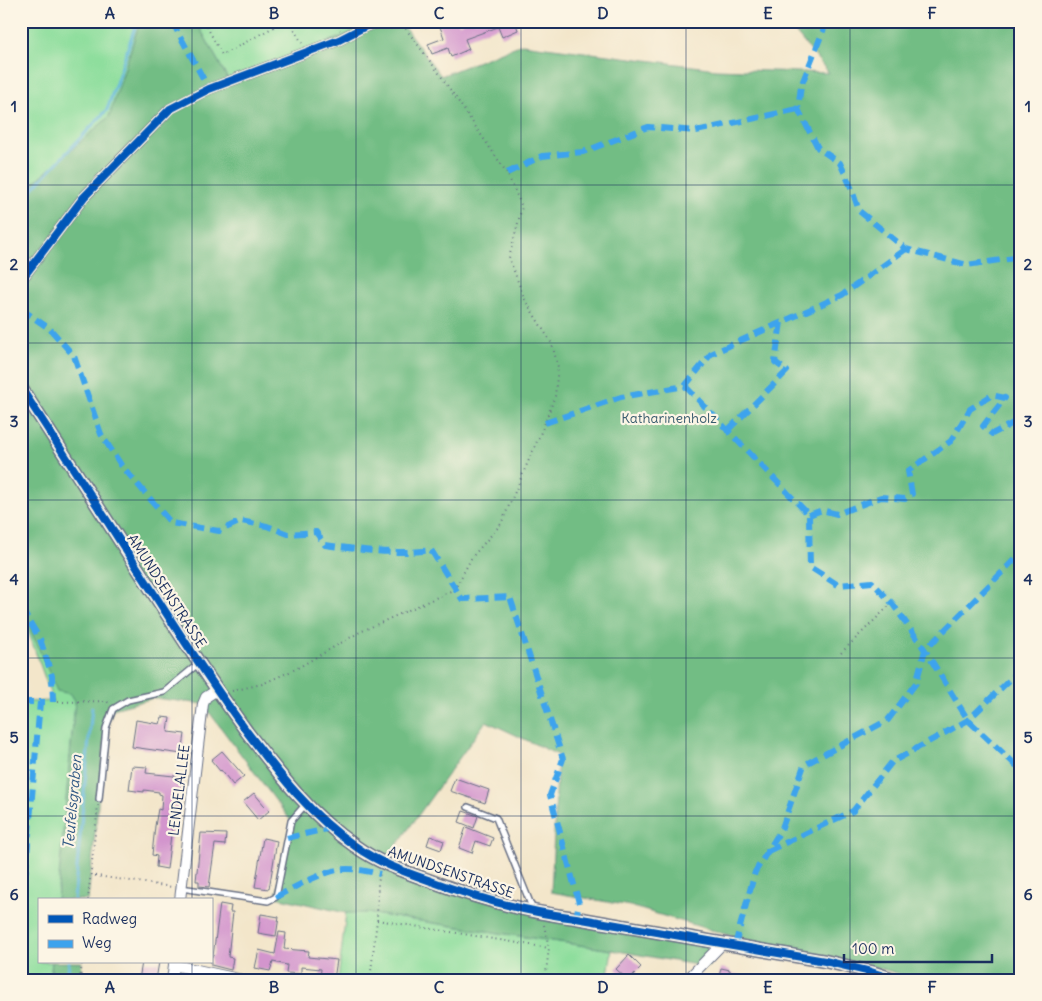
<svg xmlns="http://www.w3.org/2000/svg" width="1042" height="1001" font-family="Delius,sans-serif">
  <rect width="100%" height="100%" fill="#fcf5e5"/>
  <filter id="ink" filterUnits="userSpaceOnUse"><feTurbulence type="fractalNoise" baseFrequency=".02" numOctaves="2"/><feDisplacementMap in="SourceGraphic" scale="10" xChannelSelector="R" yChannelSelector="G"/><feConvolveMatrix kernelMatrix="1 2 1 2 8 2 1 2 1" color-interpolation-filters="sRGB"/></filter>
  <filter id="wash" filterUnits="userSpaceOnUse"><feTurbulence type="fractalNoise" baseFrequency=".0096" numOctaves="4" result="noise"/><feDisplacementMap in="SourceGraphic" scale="20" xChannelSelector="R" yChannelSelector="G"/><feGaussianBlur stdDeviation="1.12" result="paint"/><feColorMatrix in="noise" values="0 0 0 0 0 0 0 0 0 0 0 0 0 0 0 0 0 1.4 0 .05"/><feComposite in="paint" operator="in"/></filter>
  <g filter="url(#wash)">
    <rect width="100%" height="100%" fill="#f3e6ca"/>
    <g fill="#8ede9d" stroke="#54867e">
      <polygon points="21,21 140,21 109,117 21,194"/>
      <polygon points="196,21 382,21 229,81"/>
      <polygon points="21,406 75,701 57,900 39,900 39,962 52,962 50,980 21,980 21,702 53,701 21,611"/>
      <polygon points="346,912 367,913 612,950 607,980 338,980"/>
    </g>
    <g fill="#72bd84" stroke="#467671">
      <polygon points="140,21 196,21 229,81 382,21 400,21 441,76 522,44 716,69 829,73 786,21 1021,21 1021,980 921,980 868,965 735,937 630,906 551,892 558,755 486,721 384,863 504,906 723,943 708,967 612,950 367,913 346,913 276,897 291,821 203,704 154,698 113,709 106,728 88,900 57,900 75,701 71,694 57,691 21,608 21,194 109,117"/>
      <polygon points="52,962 82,962 80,980 50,980"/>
    </g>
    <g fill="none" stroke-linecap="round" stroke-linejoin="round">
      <g stroke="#62b7de" stroke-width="3">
        <polyline points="21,201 107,110 137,21"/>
        <polyline points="74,900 92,707"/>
        <polyline points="67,980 69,962"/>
      </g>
    </g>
    <g id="blocks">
      <g fill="#d395cd">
        <polygon points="438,21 458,21 459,24 465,21 515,21 518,30 502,37 498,27 465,39 469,49 451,57 448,48 432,54 428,44 444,38"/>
        <polygon points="162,717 170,718 168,732 185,734 182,754 132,747 136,720 160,724"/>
        <polygon points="222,751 244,776 233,785 221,770 220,771 211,760"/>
        <polygon points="132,766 147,767 146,773 183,777 178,820 174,819 172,826 167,869 156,867 157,856 152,855 155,826 158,809 161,810 162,795 159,794 159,792 144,790 144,792 129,790"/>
        <polygon points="455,778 489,790 485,803 450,791"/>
        <polygon points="254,793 269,811 258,820 243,802"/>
        <polygon points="463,811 478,816 474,828 459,822"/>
        <polygon points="466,827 493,838 490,846 476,841 472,853 459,848"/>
        <polygon points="201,833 226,834 225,845 215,844 209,887 199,886 199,881 196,881"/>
        <polygon points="430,836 444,841 441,850 427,845"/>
        <polygon points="263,838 277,841 269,889 255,887"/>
        <polygon points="220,904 231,906 230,912 233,912 228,957 233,958 231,970 211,965 211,956 213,956"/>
        <polygon points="261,914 279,917 276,936 258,933"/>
        <polygon points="279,932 286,933 284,949 309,951 308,957 337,960 334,979 320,978 321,969 301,967 301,974 286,973 287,965 273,962 270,971 255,968 259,950 275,954"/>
        <polygon points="629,955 641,967 628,980 616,969"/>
        <polygon points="142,962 159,962 156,980 139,980"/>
        <polygon points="721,968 730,970 730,973 744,976 744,980 721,980 722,977 719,977"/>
      </g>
    </g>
  </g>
  <g filter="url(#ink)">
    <use href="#blocks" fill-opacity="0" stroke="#676f84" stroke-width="1"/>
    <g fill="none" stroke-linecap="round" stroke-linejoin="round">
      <g stroke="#676f84" stroke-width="8">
        <g id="service">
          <polyline points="99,799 106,728 113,709 128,700 164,692 198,664"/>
          <polyline points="468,807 496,818 533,910"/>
          <polyline points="181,888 268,901 276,897 291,821 305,805"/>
        </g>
      </g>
      <g stroke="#676f84" stroke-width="12">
        <g id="minor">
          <polyline points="21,280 84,197 170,109 209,89 339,40 366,26 382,21"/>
          <polyline points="180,900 203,704 206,697 217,690"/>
          <polyline points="174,962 174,965 243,980"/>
          <polyline points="172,980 174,965"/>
          <polyline points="687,980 723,943"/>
        </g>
      </g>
      <g stroke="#676f84" stroke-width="15">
        <path id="tertiary" d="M21 388C69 461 116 535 163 608 190 650 218 692 247 732 279 774 311 816 355 846 377 862 402 871 428 880 476 898 524 912 576 918L825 961 871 972 896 980"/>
      </g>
      <g stroke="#676f84" stroke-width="2" stroke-dasharray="1 4" stroke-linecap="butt">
        <polyline points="213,21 206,25 222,55 285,21"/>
        <polyline points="289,21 302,43"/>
        <polyline points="335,21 340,30"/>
        <polyline points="841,653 892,603"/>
        <polyline points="232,691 262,684 296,669 360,632 455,589 472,557 501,524 545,423 555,396 558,367 552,344 525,300 509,258 522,207 507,173 441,76 400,21"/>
        <polyline points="58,702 107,701 109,704"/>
        <polyline points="90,875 172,887"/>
        <polyline points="88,900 98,805"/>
        <polyline points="377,920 549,948"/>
        <polyline points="544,925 549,948 545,980"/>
        <polyline points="80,980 82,962"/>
        <polyline points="370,980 377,920 378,884 380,873"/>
      </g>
      <use href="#service" stroke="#fff" stroke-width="5"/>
      <use href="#minor" stroke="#fff" stroke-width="10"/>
      <use href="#tertiary" stroke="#fff" stroke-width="12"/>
      <g stroke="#3da3ed" stroke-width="6" stroke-dasharray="12 6" stroke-linecap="butt">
        <polyline points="176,21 174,25 209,89"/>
        <polyline points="827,21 801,86 798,109 818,148 840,163 851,187 859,211 906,249 967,265 1021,257"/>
        <polyline points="507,173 542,156 583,152 648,127 696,131 798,109"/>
        <path d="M21 309 50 329 74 356 101 434 121 465 171 523 219 531 241 521 267 526 288 534 316 532 325 545C361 550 396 555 431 550L462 599 510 597 563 759 550 795 579 903 576 918"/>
        <polyline points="685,386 809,515 810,567 838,585 872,582 892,603 925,650 968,720 1021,770"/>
        <polyline points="545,423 621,397 685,386 711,354 842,295 906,249"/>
        <polyline points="728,430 787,371 775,362 781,322"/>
        <polyline points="809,515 822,510 837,514 881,497 905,499 912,494 908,471 951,441 970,409 992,395 1005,398 983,426 992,434 1021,419"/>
        <polyline points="21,608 40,639 52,676 53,702"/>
        <polyline points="21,702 45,702"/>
        <polyline points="287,838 331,828"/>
        <polyline points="768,851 853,811 892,762 968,720 1021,669"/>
        <path d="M276 897C293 888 318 874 337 870 350 867 367 871 380 874"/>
        <polyline points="21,926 40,702"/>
        <polyline points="735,945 755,872 782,828 804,765 888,720 916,683 925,650 1021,553"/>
      </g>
      <g stroke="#fcf5e5" stroke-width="11">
        <g id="cycleway">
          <polyline points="21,280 84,197 170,109 209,89 339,40 366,26 382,21"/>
          <path d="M21 388C69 461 116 535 163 608 190 650 218 692 247 732 279 774 311 816 355 846 377 862 402 871 428 880 476 898 524 912 576 918L825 961 871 972 896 980"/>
        </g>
      </g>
      <use href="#cycleway" stroke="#0057b8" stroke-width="8"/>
    </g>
  </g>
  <path fill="none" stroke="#1b2f5e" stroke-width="1" stroke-opacity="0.55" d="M192 21V900M356 21V980M521 21V980M686 21V980M850 21V980M21 185H1021M21 343H1021M21 500H1021M21 658H1021M21 816H1021M192 962V980"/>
  <g text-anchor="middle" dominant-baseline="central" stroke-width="4.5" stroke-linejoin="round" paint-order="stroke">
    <g font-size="14" fill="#385b6e" stroke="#fcf5e5">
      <text x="669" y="418">Katharinenholz</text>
    </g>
    <g font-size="14" fill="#1b2f5e" stroke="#fcf5e5">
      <text transform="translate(167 591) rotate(57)">AMUNDSENSTRASSE</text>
      <text transform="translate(179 790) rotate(-83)">LENDELALLEE</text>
      <text transform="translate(451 872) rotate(19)">AMUNDSENSTRASSE</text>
    </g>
    <g font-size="15" font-style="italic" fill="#305884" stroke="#fcf5e5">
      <text transform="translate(72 802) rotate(-85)">Teufelsgraben</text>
    </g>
  </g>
  <rect width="1042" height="1001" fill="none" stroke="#fcf5e5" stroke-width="55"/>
  <rect x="38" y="898" width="175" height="65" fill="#fcf5e5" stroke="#a2a6af"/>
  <rect x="48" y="915" width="25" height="8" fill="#0057b8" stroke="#a2a6af"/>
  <text x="82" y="924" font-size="15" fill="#1b2f5e">Radweg</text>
  <rect x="48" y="940" width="25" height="8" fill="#3da3ed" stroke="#a2a6af"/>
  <text x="82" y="948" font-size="15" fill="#1b2f5e">Weg</text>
  <path d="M844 954v8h148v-8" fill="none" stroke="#1b2f5e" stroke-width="2.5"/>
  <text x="852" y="954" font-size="15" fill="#1b2f5e" stroke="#fcf5e5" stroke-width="4" paint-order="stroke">100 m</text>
  <rect x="28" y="28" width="986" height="946" fill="none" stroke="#1b2f5e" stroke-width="2"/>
  <g font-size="16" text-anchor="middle" font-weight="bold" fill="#1b2f5e">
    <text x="110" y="19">A</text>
    <text x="274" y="19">B</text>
    <text x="439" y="19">C</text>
    <text x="603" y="19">D</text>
    <text x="768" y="19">E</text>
    <text x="932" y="19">F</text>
    <text x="14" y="112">1</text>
    <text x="1028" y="112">1</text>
    <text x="14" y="270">2</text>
    <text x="1028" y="270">2</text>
    <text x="14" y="427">3</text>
    <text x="1028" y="427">3</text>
    <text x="14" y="585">4</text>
    <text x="1028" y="585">4</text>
    <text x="14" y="743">5</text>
    <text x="1028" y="743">5</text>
    <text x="14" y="900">6</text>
    <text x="1028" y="900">6</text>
    <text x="110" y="993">A</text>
    <text x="274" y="993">B</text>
    <text x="439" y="993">C</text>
    <text x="603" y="993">D</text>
    <text x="768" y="993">E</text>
    <text x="932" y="993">F</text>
  </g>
</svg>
